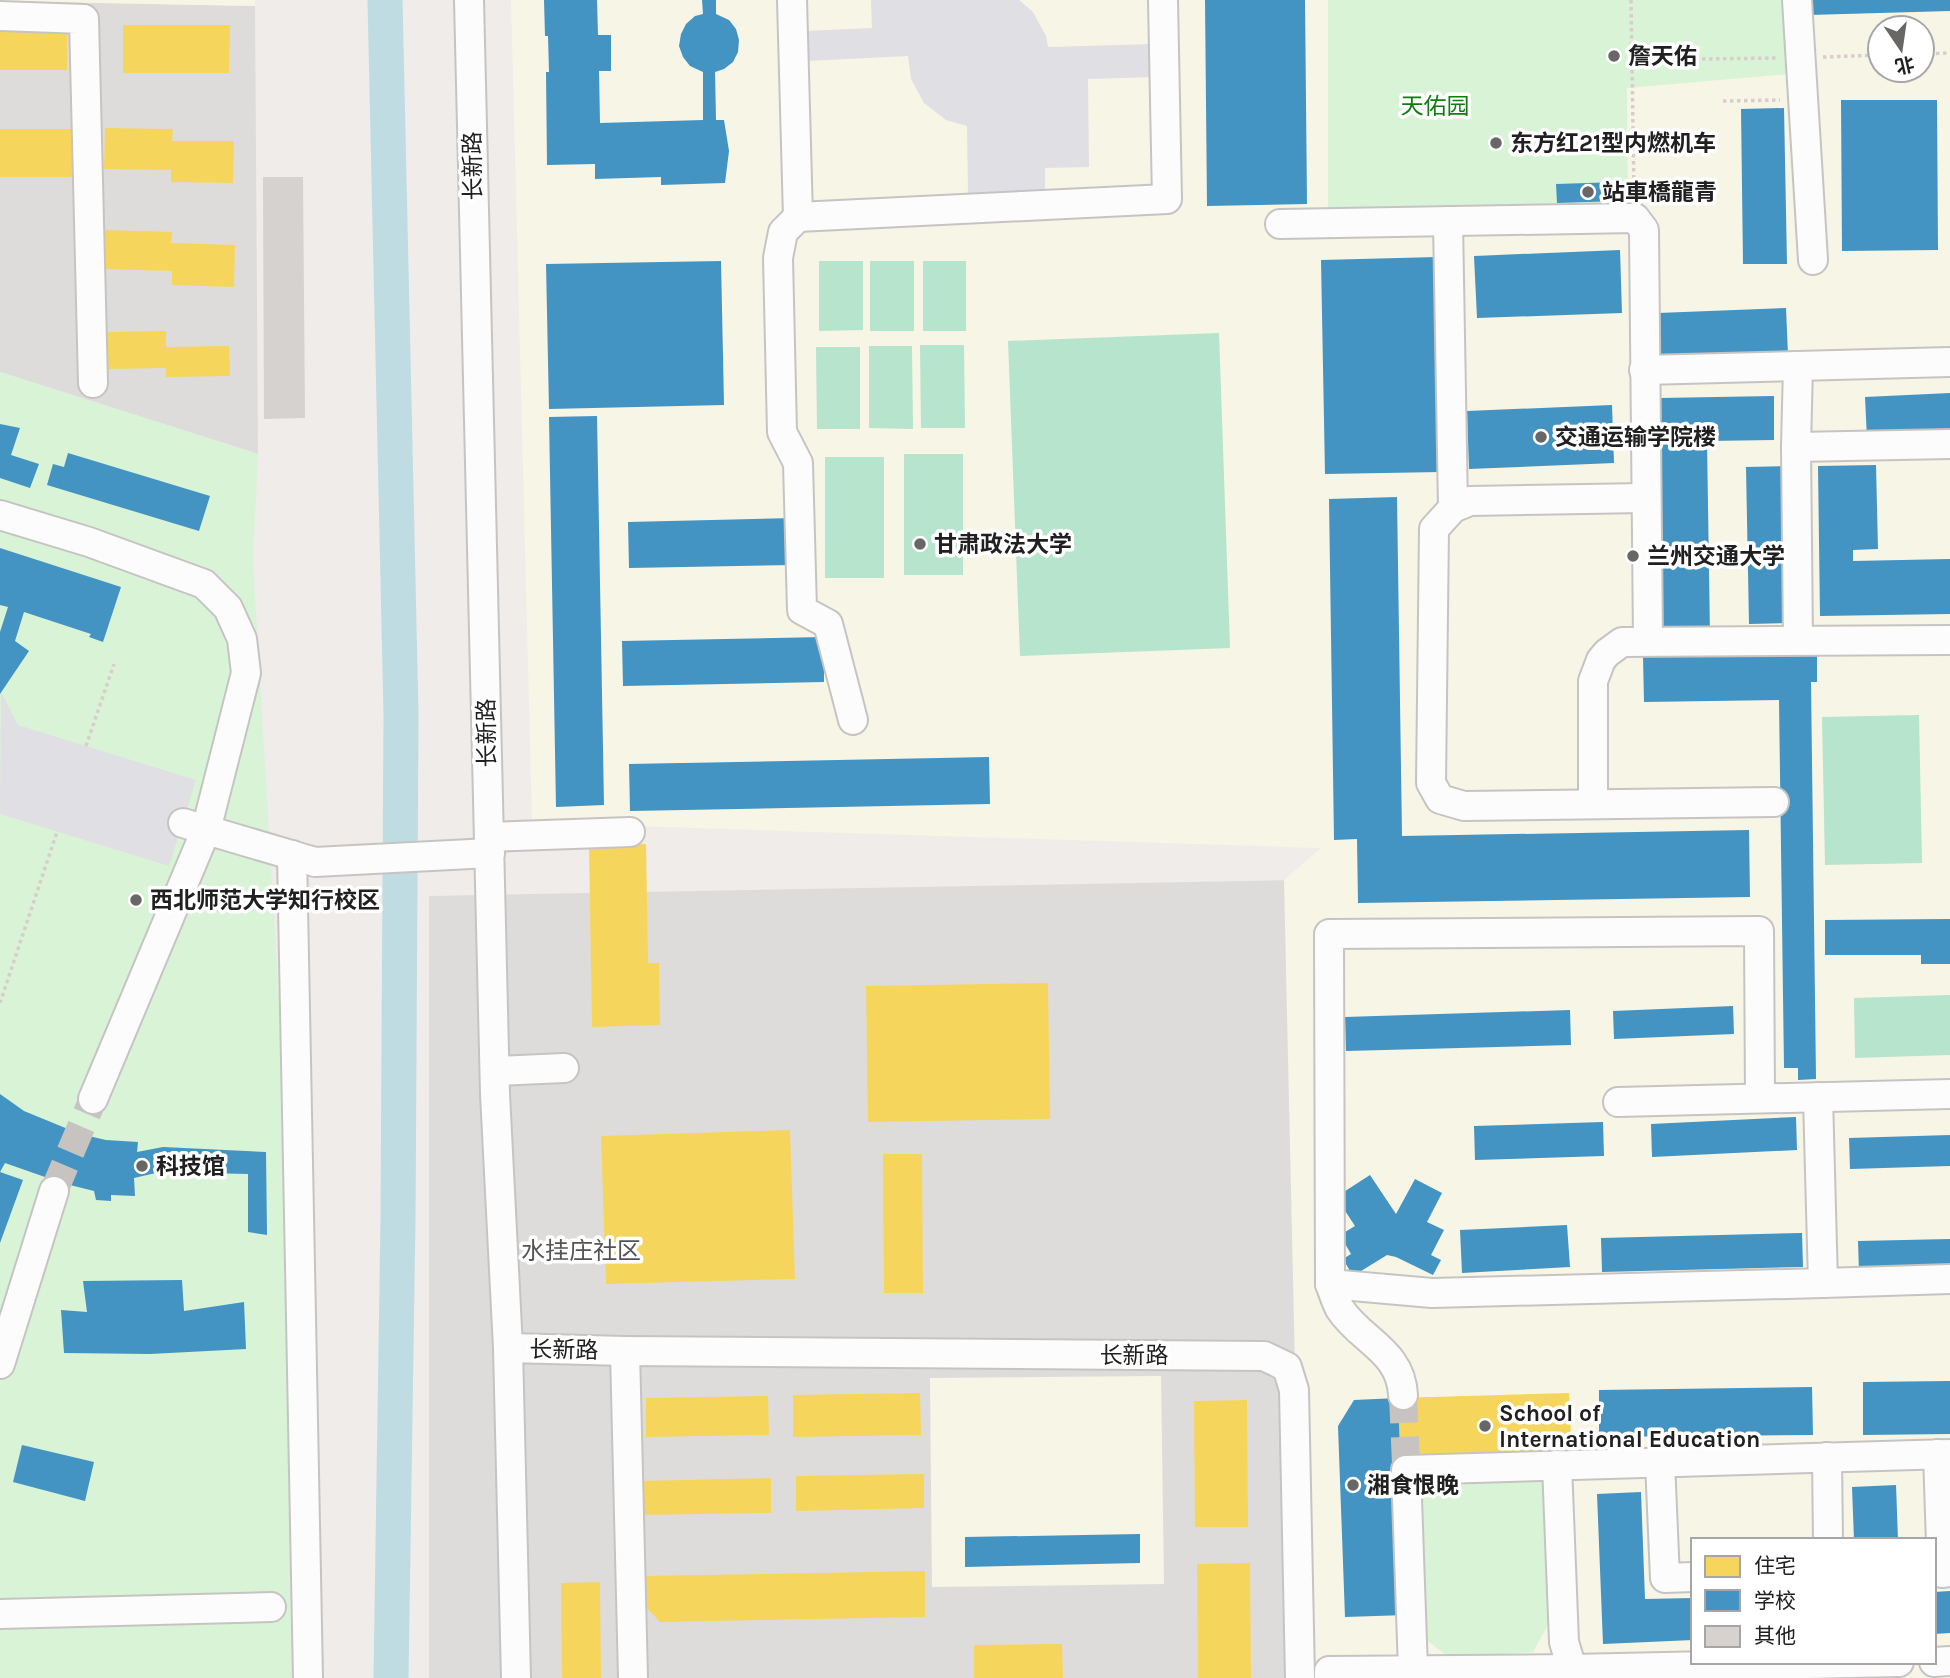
<svg xmlns="http://www.w3.org/2000/svg" width="1950" height="1678" font-family="Karla,'Noto Sans SC',sans-serif">
  <rect width="100%" height="100%" fill="#efece9"/>
  <g fill="#dedcdb" fill-rule="evenodd">
    <polygon points="0,1 255,6 258,454 0,372"/>
    <path d="M1950 868V1678H429V896ZM1693 1540H1934V1662H1693Z"/>
  </g>
  <g fill="#f7f5e6" fill-rule="evenodd">
    <polygon points="255,0 255,6 0,1 0,0"/>
    <path d="M511 0H1950V1678H1302L1284 880 1321 848 532 823ZM1880 28H1922V70H1880ZM1693 1540H1934V1662H1693Z"/>
    <polygon points="1161,1376 1164,1584 932,1587 930,1378"/>
  </g>
  <g fill="#d9f3d6">
    <polygon points="1328,0 1788,0 1790,74 1627,88 1628,209 1328,215"/>
    <polygon points="0,372 258,454 253,561 293,1240 288,1380 297,1625 297,1678 0,1678"/>
    <polygon points="1543,1476 1548,1625 1533,1652 1450,1658 1424,1638 1421,1477"/>
  </g>
  <g fill="#b6e4cc">
    <polygon points="819,261 863,261 863,330 819,331"/>
    <rect x="870" y="261" width="44" height="70"/>
    <rect x="923" y="261" width="43" height="70"/>
    <polygon points="1219,333 1230,648 1020,656 1008,341"/>
    <polygon points="920,345 964,345 965,428 921,428"/>
    <polygon points="869,346 912,346 913,429 869,428"/>
    <polygon points="816,347 860,347 860,429 817,429"/>
    <rect x="904" y="454" width="59" height="121"/>
    <rect x="825" y="457" width="59" height="121"/>
    <polygon points="1919,715 1922,863 1825,865 1822,717"/>
    <polygon points="1950,995 1950,1055 1855,1058 1854,998"/>
  </g>
  <g fill="#e0dfe3">
    <polygon points="871,0 1019,0 1033,12 1046,36 1048,47 1153,44 1154,77 1088,79 1089,167 1045,168 1045,192 968,194 967,126 946,120 924,103 911,79 908,56 806,61 805,31 872,28"/>
    <polygon points="1,692 18,725 196,780 169,866 0,814"/>
  </g>
  <g fill="#f6d55c">
    <polygon points="123,25 230,25 229,73 123,73"/>
    <polygon points="67,28 67,70 0,70 0,29"/>
    <polygon points="105,128 173,129 172,141 234,141 233,183 171,182 171,170 104,169"/>
    <rect x="0" y="129" width="72" height="48"/>
    <polygon points="105,230 172,232 171,243 235,245 234,287 172,285 172,271 105,269"/>
    <polygon points="166,331 166,347 229,346 230,376 166,377 166,368 107,369 106,332"/>
    <polygon points="646,844 648,963 659,963 660,1025 592,1027 589,845"/>
    <polygon points="1048,983 1050,1119 868,1122 866,986"/>
    <polygon points="790,1130 795,1279 606,1284 601,1136"/>
    <polygon points="883,1154 922,1154 923,1293 884,1293"/>
    <polygon points="920,1393 921,1435 793,1437 793,1395"/>
    <polygon points="1569,1393 1572,1455 1400,1462 1398,1398"/>
    <polygon points="768,1396 769,1435 646,1437 646,1398"/>
    <polygon points="1247,1400 1248,1527 1195,1527 1194,1401"/>
    <polygon points="924,1474 924,1508 796,1511 796,1476"/>
    <polygon points="771,1478 771,1513 640,1515 639,1481"/>
    <polygon points="1250,1563 1251,1678 1198,1678 1197,1564"/>
    <polygon points="925,1571 925,1617 660,1622 645,1606 645,1576"/>
    <polygon points="600,1582 601,1678 562,1678 561,1583"/>
    <polygon points="1062,1644 1063,1678 974,1678 974,1645"/>
  </g>
  <g fill="#4393c3">
    <polygon points="544,0 597,0 598,35 611,35 611,71 599,71 600,123 703,120 703,72 690,66 683,57 679,46 681,34 686,24 695,16 703,14 702,0 716,0 716,14 729,20 736,29 739,40 738,52 733,62 724,69 715,72 716,120 724,120 729,151 725,183 661,185 661,177 595,179 595,164 547,165 546,72 549,72 548,36 545,36"/>
    <polygon points="1205,0 1305,0 1307,204 1207,206"/>
    <polygon points="1809,0 1950,0 1950,11 1809,15"/>
    <polygon points="1841,100 1937,100 1938,250 1842,251"/>
    <polygon points="1784,108 1787,264 1743,264 1741,109"/>
    <polygon points="1619,182 1620,201 1557,203 1556,184"/>
    <polygon points="1620,250 1622,313 1477,318 1474,256"/>
    <polygon points="1437,257 1441,472 1325,474 1321,260"/>
    <polygon points="721,261 724,405 549,409 546,264"/>
    <polygon points="1786,308 1788,355 1653,360 1652,339 1659,339 1658,313"/>
    <polygon points="1950,393 1950,435 1867,439 1865,397"/>
    <polygon points="1774,396 1774,440 1707,441 1710,635 1662,636 1659,398"/>
    <polygon points="1612,405 1614,463 1469,469 1467,411"/>
    <polygon points="597,416 604,805 556,807 549,417"/>
    <polygon points="0,424 20,428 11,455 39,464 30,488 0,478"/>
    <polygon points="68,453 210,496 199,531 47,485 53,464 64,467"/>
    <polygon points="1876,465 1878,549 1853,550 1853,561 1950,559 1950,614 1820,616 1818,466"/>
    <polygon points="1785,466 1787,623 1749,624 1746,467"/>
    <polygon points="1397,497 1402,836 1749,830 1750,897 1358,903 1357,839 1334,840 1329,499"/>
    <polygon points="794,518 794,565 629,568 628,522"/>
    <polygon points="0,548 121,587 103,642 89,637 91,634 24,612 15,641 29,651 0,694 0,632 8,607 0,605"/>
    <polygon points="824,637 824,682 623,686 622,641"/>
    <polygon points="1817,655 1817,682 1811,682 1816,1079 1798,1080 1798,1068 1784,1068 1779,700 1644,702 1643,657"/>
    <polygon points="989,757 990,804 630,811 629,764"/>
    <polygon points="1950,919 1950,964 1921,964 1921,955 1825,955 1825,920"/>
    <polygon points="1733,1006 1734,1034 1614,1039 1613,1011"/>
    <polygon points="1570,1010 1571,1045 1346,1051 1345,1017"/>
    <polygon points="0,1094 24,1111 80,1134 106,1140 138,1142 137,1152 163,1147 266,1152 267,1235 248,1232 248,1174 160,1172 134,1178 135,1196 111,1195 111,1201 96,1200 94,1191 62,1183 5,1163 0,1172 23,1180 0,1243"/>
    <polygon points="1796,1117 1797,1150 1652,1157 1651,1124"/>
    <polygon points="1603,1122 1604,1156 1475,1160 1474,1126"/>
    <polygon points="1950,1135 1950,1166 1850,1169 1849,1138"/>
    <polygon points="1370,1175 1396,1214 1415,1179 1442,1193 1427,1222 1444,1230 1431,1255 1441,1260 1433,1275 1396,1257 1387,1255 1353,1276 1343,1259 1351,1254 1340,1235 1355,1226 1336,1197"/>
    <polygon points="1567,1225 1570,1267 1462,1273 1460,1230"/>
    <polygon points="1802,1233 1803,1267 1602,1272 1601,1238"/>
    <polygon points="1950,1239 1950,1271 1859,1273 1858,1241"/>
    <polygon points="182,1280 184,1311 244,1302 246,1349 150,1354 64,1353 61,1310 87,1312 83,1281"/>
    <polygon points="1950,1381 1950,1434 1863,1435 1863,1382"/>
    <polygon points="1812,1387 1813,1435 1599,1437 1599,1390"/>
    <polygon points="1398,1398 1406,1615 1345,1617 1338,1426 1354,1400"/>
    <polygon points="22,1445 94,1462 85,1501 13,1482"/>
    <polygon points="1896,1485 1898,1540 1854,1540 1852,1487"/>
    <polygon points="1641,1492 1645,1599 1693,1598 1693,1640 1603,1644 1597,1494"/>
    <polygon points="1140,1534 1140,1563 965,1567 965,1537"/>
    <polygon points="1950,1591 1950,1633 1934,1634 1934,1592"/>
  </g>
  <g fill="none" stroke-linecap="round" stroke-linejoin="round">
    <polyline stroke="#bedce1" stroke-width="35" points="385,0 401,714 398,1218 391,1678"/>
  </g>
  <polygon fill="#d5d2d0" points="263,177 303,177 305,418 264,419"/>
  <g fill="none" stroke-linecap="round" stroke-linejoin="round">
    <g stroke="#c6c3c1" stroke-width="28" stroke-dasharray="28 14" stroke-linecap="butt">
      <polyline points="54,1191 93,1099"/>
      <polyline points="1403,1395 1406,1464"/>
    </g>
    <g stroke="#c6c4c3" stroke-width="32">
      <g id="minor">
        <polyline points="469,0 495,1094 508,1348 516,1678"/>
        <polyline points="792,0 798,217 1167,199 1163,0"/>
        <polyline points="1797,0 1813,260"/>
        <polyline points="0,16 84,19 93,383"/>
        <polyline points="798,217 783,232 778,258 782,432 798,463 802,610 828,624 853,720"/>
        <polyline points="1448,221 1453,508"/>
        <polyline points="1280,224 1635,218 1644,230 1648,641"/>
        <polyline points="1644,370 1950,362"/>
        <polyline points="1796,447 1798,366"/>
        <polyline points="1645,498 1470,501 1453,508 1434,529 1431,783 1440,799 1464,806 1774,802"/>
        <polyline points="0,515 89,542 204,584 228,608 242,639 246,673 206,830 93,1099"/>
        <polyline points="1798,640 1796,447 1950,444"/>
        <polyline points="1593,804 1593,681 1601,660 1607,653 1622,642 1950,640"/>
        <polyline points="183,823 315,862 490,853"/>
        <polyline points="489,837 630,832"/>
        <polyline points="292,855 308,1678"/>
        <polyline points="495,1071 564,1068"/>
        <polyline points="1760,1098 1759,931 1329,934 1330,1284 1432,1293 1823,1283 1818,1097"/>
        <polyline points="1618,1102 1950,1094"/>
        <polyline points="1823,1283 1950,1279"/>
        <path d="M1330 1284C1333 1292 1336 1302 1340 1309 1361 1341 1401 1351 1403 1395"/>
        <polyline points="508,1348 625,1351 1264,1356 1287,1367 1294,1390 1300,1678"/>
        <polyline points="625,1351 633,1678"/>
        <polyline points="0,1364 54,1191"/>
        <polyline points="1938,1454 1942,1573 1950,1572"/>
        <polyline points="1827,1457 1828,1540"/>
        <polyline points="1660,1462 1665,1578 1693,1577"/>
        <polyline points="1557,1465 1564,1642 1572,1669 1572,1678"/>
        <polyline points="0,1614 271,1607"/>
        <polyline points="1934,1662 1950,1661"/>
        <polyline points="1413,1670 1406,1470 1950,1454"/>
        <polyline points="1329,1678 1329,1671 1572,1669 1899,1662"/>
      </g>
    </g>
    <g stroke="#dbcccc" stroke-width="3.5" stroke-dasharray="3.5 3.5" stroke-linecap="butt">
      <polyline points="1631,0 1634,194"/>
      <polyline points="1922,54 1950,53"/>
      <polyline points="1823,57 1880,55"/>
      <polyline points="1632,60 1777,58"/>
      <polyline points="1723,101 1780,100"/>
      <polyline points="86,746 114,664"/>
      <polyline points="0,1003 57,832"/>
    </g>
    <use href="#minor" stroke="#fdfcfc" stroke-width="28"/>
  </g>
  <g fill="#686766" stroke="#fff" stroke-width="2.5">
    <circle cx="1614" cy="56" r="7"/>
    <circle cx="1496" cy="143" r="7"/>
    <circle cx="1588" cy="192" r="7"/>
    <circle cx="1541" cy="437" r="7"/>
    <circle cx="920" cy="544" r="7"/>
    <circle cx="1633" cy="556" r="7"/>
    <circle cx="136" cy="900" r="7"/>
    <circle cx="142" cy="1166" r="7"/>
    <circle cx="1485" cy="1426" r="7"/>
    <circle cx="1353" cy="1485" r="7"/>
  </g>
  <g text-anchor="middle" dominant-baseline="central" stroke-width="7" stroke-linejoin="round" paint-order="stroke">
    <g font-size="23" font-weight="bold" fill="#202020" stroke="#fff" text-anchor="start">
      <text x="1628" y="56">詹天佑</text>
      <text x="1510" y="143">东方红21型内燃机车</text>
      <text x="1602" y="192">站車橋龍青</text>
      <text x="1555" y="437">交通运输学院楼</text>
      <text x="934" y="544">甘肃政法大学</text>
      <text x="1647" y="556">兰州交通大学</text>
      <text x="150" y="900">西北师范大学知行校区</text>
      <text x="156" y="1166">科技馆</text>
      <text x="1499" y="1413">School of<tspan x="1499" dy="26">International Education</tspan></text>
      <text x="1367" y="1485">湘食恨晚</text>
    </g>
    <g font-size="23" fill="#0f7e0f" stroke="#fff">
      <text x="1435" y="106">天佑园</text>
    </g>
    <g font-size="23" fill="#202020" stroke="#fff">
      <text transform="translate(473 166) rotate(-91)">长新路</text>
      <text transform="translate(487 733) rotate(-91)">长新路</text>
      <text transform="translate(564 1350) rotate(1)">长新路</text>
      <text x="1134" y="1355">长新路</text>
    </g>
    <g font-size="24" fill="#535353" stroke="#fff">
      <text x="581" y="1251">水挂庄社区</text>
    </g>
  </g>
  <rect x="1691" y="1538" width="245" height="126" fill="#ffffff" stroke="#a6a6a6" stroke-width="2"/>
  <rect x="1705" y="1556" width="35" height="21" fill="#f6d55c" stroke="#a6a6a6" stroke-width="2"/>
  <text x="1754" y="1573" font-size="21" fill="#202020">住宅</text>
  <rect x="1705" y="1590" width="35" height="21" fill="#4393c3" stroke="#a6a6a6" stroke-width="2"/>
  <text x="1754" y="1608" font-size="21" fill="#202020">学校</text>
  <rect x="1705" y="1626" width="35" height="21" fill="#d5d2d0" stroke="#a6a6a6" stroke-width="2"/>
  <text x="1754" y="1643" font-size="21" fill="#202020">其他</text>
  <g transform="translate(1901 49) rotate(167)"><circle r="33" fill="#ffffff" stroke="#a6a6a6" stroke-width="2"/>
  <path d="M0-5L12 26L0 18L-12 26Z" fill="#686766"/>
  <text y="-10" font-size="19" font-weight="bold" text-anchor="middle" fill="#202020">北</text>
  </g>
</svg>
